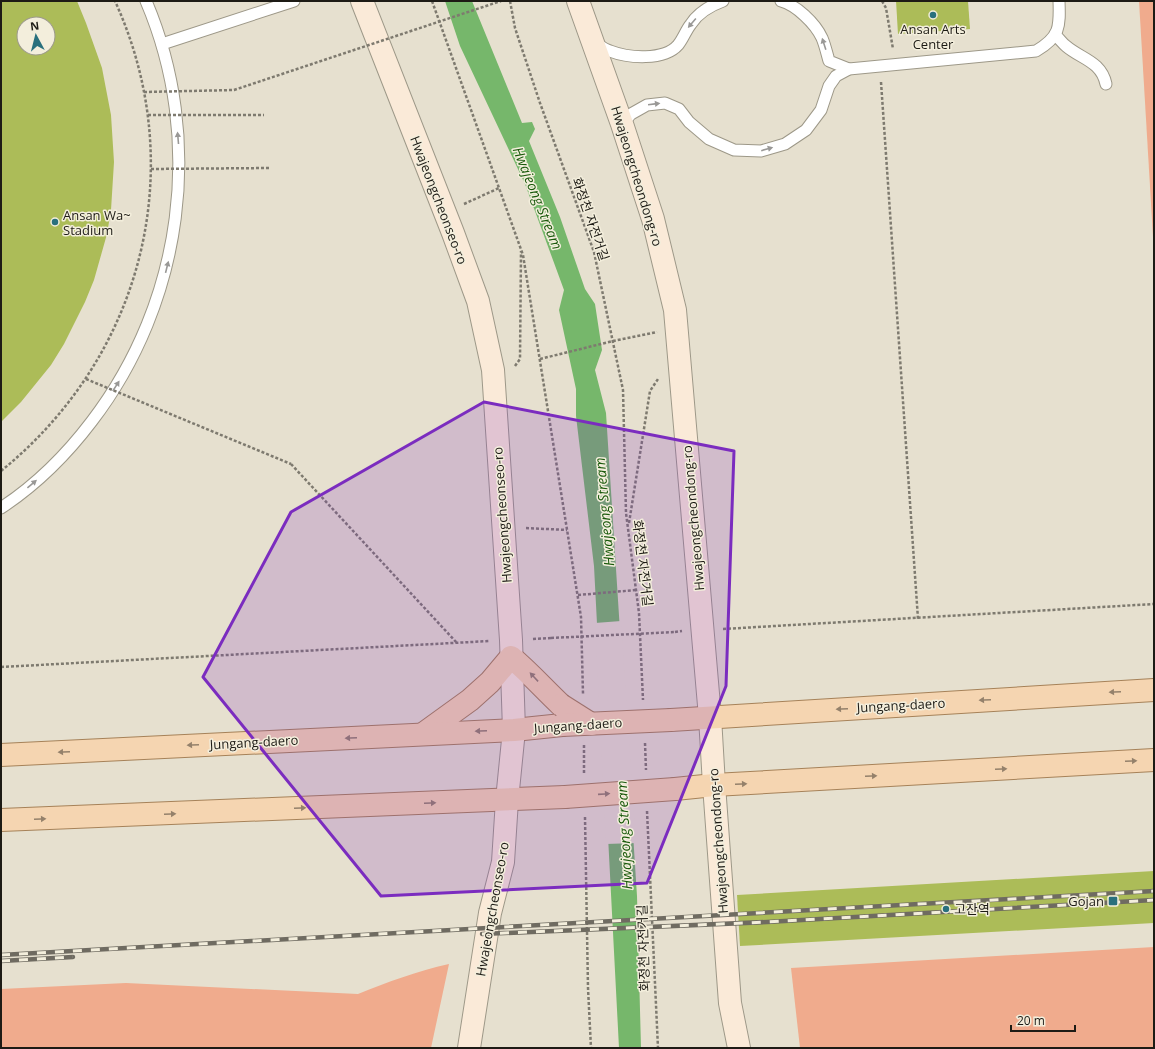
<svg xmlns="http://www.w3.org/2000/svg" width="1155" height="1049" font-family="'Open Sans','Noto Sans KR',sans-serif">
  <rect width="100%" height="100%" fill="#e6e0cf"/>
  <g fill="#f0ab8d">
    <polygon points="1139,1 1154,1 1154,254"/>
    <polygon points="1154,947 1154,1048 800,1048 791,968"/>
    <path d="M449 964 431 1048H1V989L126 983 358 994C388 982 417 971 449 964Z"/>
  </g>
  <polygon fill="#76b76b" points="445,1 472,1 522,123 532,122 535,129 529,141 560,217 585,289 595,304 602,350 595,370 606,413 637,896 641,1048 619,1048 594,566 576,416 576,389 559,310 564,290 525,184 460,46"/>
  <polygon fill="#e6e0cf" points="621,621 636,843 606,844 595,623"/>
  <g fill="#acbc58" fill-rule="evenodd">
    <path d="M1 1H77L86 23 102 68 111 115 114 162 111 210 107 234 94 280 85 302 64 344 51 365 21 402 1 422ZM24 24H48V48H24Z"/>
    <polygon points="896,1 968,1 970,29 898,34"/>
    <polygon points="1154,871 1154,923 740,946 737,895"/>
  </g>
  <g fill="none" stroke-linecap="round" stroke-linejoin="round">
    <g stroke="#9d9888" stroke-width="13">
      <g id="lane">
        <path d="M781 1C796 5 815 23 822 38 825 45 827 54 829 61L849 69"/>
        <path d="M1055 35C1059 38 1062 43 1066 46 1081 59 1101 61 1106 84"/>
        <path d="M594 42C599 45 604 49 610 51 628 58 664 61 678 45 683 39 686 30 691 24 698 13 712 5 723 1"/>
        <polyline points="162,44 294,1"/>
        <path d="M622 124 631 114 647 105 665 103 679 109 689 122 709 139 734 150 761 151 785 144 806 130 821 110 829 86 836 76 849 69 1036 51C1060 37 1060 27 1059 1"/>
        <path d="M1 508C36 485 67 454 92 421 183 302 205 139 146 1"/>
      </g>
    </g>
    <g stroke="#9d9888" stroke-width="24">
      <g id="secondary">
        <polyline points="362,1 453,233 478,301 493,370 511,640 514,730 507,800 503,862 490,913 469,1048"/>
        <polyline points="578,1 622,124 653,219 675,310 710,717 714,785 730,1003 739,1048"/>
      </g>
    </g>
    <g stroke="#a68259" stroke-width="24">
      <g id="primary">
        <polyline points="671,720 1154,690"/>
        <path d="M423 734 470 700 490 682 511 657C529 672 544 689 561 705"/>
        <polyline points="1,755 514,730 562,725"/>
        <polyline points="675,789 714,785 1154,760"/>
        <polyline points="1,820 565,797"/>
      </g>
    </g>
    <g stroke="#7e7a6f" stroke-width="2.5" stroke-dasharray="3 2" stroke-linecap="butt">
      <polyline points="432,1 523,255 581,617 583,694"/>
      <polyline points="510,1 515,28 540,103 594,252 623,390 626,513 639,613 643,700"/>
      <polyline points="882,1 886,8 893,49"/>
      <polyline points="881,82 918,619"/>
      <polyline points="464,204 499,188"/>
      <polyline points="540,359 613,341 657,332"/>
      <polyline points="515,366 520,359 521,251"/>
      <polyline points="291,464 457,643"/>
      <path d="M1 471C143 356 191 168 115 1"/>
      <polyline points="629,523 650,391 658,379"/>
      <polyline points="526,528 567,530"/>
      <polyline points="578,595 636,590"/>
      <polyline points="723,629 1154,604"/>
      <polyline points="675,632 682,631"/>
      <polyline points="533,639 551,638"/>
      <polyline points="1,667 490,641"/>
      <polyline points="645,743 646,770"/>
      <polyline points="584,745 584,774"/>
      <polyline points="647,811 658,1048"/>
      <polyline points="585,817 588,988 591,1048"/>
    </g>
    <use href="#lane" stroke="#fff" stroke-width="11"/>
    <use href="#secondary" stroke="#faead8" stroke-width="22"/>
    <use href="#primary" stroke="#f5d5b1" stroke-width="22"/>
    <g stroke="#6f6b61" stroke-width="4.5">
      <g id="rail">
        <polyline points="482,934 767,922 1154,900"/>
        <polyline points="1,955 1154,891"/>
        <polyline points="1,961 73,957"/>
      </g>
    </g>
    <use href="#rail" stroke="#f3eedc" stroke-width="3" stroke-dasharray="9" stroke-linecap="butt"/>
    <g stroke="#a68259" stroke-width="24" stroke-linecap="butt">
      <g id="primary-bridge">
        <polyline points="561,705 591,724"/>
        <polyline points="562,725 671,720"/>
        <polyline points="565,797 675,789"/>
      </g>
    </g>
    <g stroke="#7e7a6f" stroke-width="2.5" stroke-dasharray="3 2" stroke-linecap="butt">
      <polyline points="144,92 234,90 501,1"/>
      <polyline points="148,115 264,115"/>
      <polyline points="151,169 269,168"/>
      <polyline points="86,379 291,464"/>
      <polyline points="551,638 675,632"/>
    </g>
    <use href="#primary-bridge" stroke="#f5d5b1" stroke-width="22"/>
  </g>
  <defs><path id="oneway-solid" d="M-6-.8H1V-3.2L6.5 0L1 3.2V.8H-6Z"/></defs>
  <g fill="#999896">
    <use href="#oneway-solid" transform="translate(692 23) rotate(130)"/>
    <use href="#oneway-solid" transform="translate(824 44) rotate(-108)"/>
    <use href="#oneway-solid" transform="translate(654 104) rotate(-7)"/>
    <use href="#oneway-solid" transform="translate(178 138) rotate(-95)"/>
    <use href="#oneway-solid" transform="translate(767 149) rotate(-16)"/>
    <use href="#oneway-solid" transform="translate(167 267) rotate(-76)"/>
    <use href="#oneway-solid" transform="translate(116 386) rotate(-57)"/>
    <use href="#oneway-solid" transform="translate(32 484) rotate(-40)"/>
  </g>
  <g fill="#94816b">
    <use href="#oneway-solid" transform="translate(534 677) rotate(-133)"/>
    <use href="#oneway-solid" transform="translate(1115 692) rotate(177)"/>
    <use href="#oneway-solid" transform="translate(985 700) rotate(177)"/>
    <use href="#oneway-solid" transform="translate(842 709) rotate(177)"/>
    <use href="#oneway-solid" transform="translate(481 731) rotate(177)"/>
    <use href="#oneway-solid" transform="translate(351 738) rotate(177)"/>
    <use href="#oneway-solid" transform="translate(193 745) rotate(177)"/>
    <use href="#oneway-solid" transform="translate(64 752) rotate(177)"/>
    <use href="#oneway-solid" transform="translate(1131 761) rotate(-3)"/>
    <use href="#oneway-solid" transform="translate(1001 769) rotate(-3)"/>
    <use href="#oneway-solid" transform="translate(871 776) rotate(-3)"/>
    <use href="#oneway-solid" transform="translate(741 784) rotate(-3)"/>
    <use href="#oneway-solid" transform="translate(604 794) rotate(-4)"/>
    <use href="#oneway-solid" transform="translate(430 803) rotate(-2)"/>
    <use href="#oneway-solid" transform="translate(300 808) rotate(-2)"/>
    <use href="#oneway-solid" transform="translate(170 814) rotate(-2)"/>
    <use href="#oneway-solid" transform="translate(40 819) rotate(-2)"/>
  </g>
  <path fill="#7b2cbf" fill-opacity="0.2" stroke="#7b2cbf" stroke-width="3" stroke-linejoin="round" d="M484 402 734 451 726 686 647 883 381 896 203 677 291 512Z"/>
  <g fill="#29707d" stroke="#f3eedc" stroke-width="1.5">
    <circle cx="933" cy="15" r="4"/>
    <circle cx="55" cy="222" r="4"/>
    <rect x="1108" y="896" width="10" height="10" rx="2"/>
    <circle cx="946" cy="909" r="4"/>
  </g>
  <g text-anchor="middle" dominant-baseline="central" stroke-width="3" stroke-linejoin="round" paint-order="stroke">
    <g font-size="13" fill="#1d1b15" stroke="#f3eedc" text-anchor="start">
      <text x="933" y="29" text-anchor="middle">Ansan Arts<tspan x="933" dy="15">Center</tspan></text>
      <text x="63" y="215">Ansan Wa~<tspan x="63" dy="15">Stadium</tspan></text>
      <text x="1104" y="901" text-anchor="end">Gojan</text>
      <text x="954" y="909">고잔역</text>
    </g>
    <g font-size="13" fill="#1d1b15" stroke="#f3eedc">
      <text transform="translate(637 176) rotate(73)">Hwajeongcheondong-ro</text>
      <text transform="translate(439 200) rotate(69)">Hwajeongcheonseo-ro</text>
      <text transform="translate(591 219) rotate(71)">화정천 자전거길</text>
      <text transform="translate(502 515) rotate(-94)">Hwajeongcheonseo-ro</text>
      <text transform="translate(693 518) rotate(-95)">Hwajeongcheondong-ro</text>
      <text transform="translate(643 563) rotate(83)">화정천 자전거길</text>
      <text transform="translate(901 705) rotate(-3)">Jungang-daero</text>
      <text transform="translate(578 725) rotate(-4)">Jungang-daero</text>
      <text transform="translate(254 742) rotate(-3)">Jungang-daero</text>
      <text transform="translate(718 841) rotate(-94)">Hwajeongcheondong-ro</text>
      <text transform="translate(492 909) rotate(-80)">Hwajeongcheonseo-ro</text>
      <text transform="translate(643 948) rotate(-92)">화정천 자전거길</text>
    </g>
    <g font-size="14" font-style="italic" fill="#19590b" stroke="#f3eedc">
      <text transform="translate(538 198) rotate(68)">Hwajeong Stream</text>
      <text transform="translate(604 512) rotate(-95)">Hwajeong Stream</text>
      <text transform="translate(624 835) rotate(-93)">Hwajeong Stream</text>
    </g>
  </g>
  <rect width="1155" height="1049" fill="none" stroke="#1d1b15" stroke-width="4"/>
  <g transform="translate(36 36) rotate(353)"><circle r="19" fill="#f3eedc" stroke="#9d9a8c"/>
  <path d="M0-3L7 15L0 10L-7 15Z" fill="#29707d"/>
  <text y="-6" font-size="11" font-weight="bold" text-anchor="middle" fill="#1d1b15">N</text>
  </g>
  <path d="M1011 1025v6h64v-6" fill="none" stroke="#1d1b15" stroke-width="2"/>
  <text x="1017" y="1025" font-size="12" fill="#1d1b15" stroke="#f3eedc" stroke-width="3" paint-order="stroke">20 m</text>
</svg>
